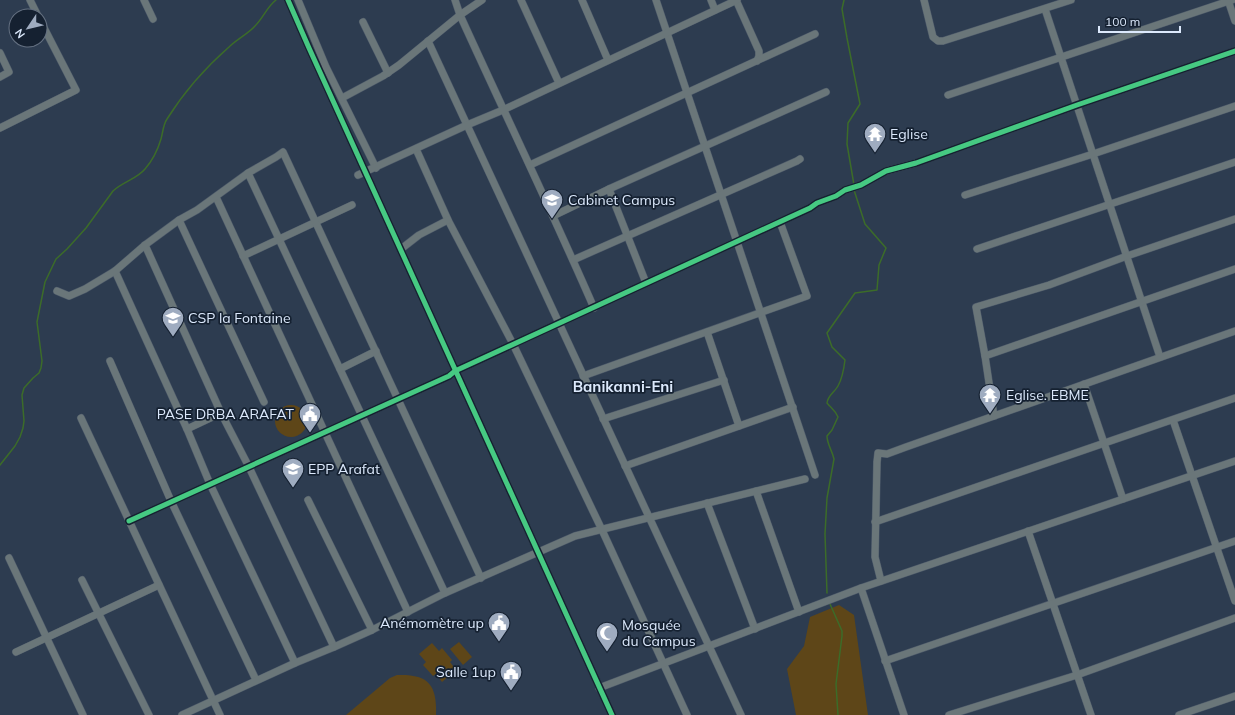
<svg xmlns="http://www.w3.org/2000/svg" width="1235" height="715" font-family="Mulish,sans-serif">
  <rect width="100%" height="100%" fill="#2d3c50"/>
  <g fill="#5e4618">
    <circle cx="291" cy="421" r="16"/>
    <polygon points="839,605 854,615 868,715 796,715 787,669 804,646 810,617"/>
    <polygon points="459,642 472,657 463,665 450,649"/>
    <polygon points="432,643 439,651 442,648 452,660 450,662 456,670 442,682 436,674 433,676 423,665 426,662 419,654"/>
    <path d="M397 675C428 674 437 684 436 715H346L390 678Z"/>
  </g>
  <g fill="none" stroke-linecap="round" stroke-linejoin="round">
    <g stroke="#3c6c29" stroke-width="1.5">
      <polyline points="844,0 842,9 847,38 860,104 848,123 847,144 854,185"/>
      <path d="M0 465 15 446 20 437 23 428 24 421 22 395 24 388 33 378 39 373 41 368 42 361 37 322 45 282 56 259 67 249 86 228 113 191C122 182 137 179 145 169 153 160 158 149 161 139 163 132 163 125 167 119 184 92 205 68 229 47 237 39 248 34 255 26 263 18 267 7 276 0"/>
      <path d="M827 593 825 534 827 498 834 459C832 450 827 444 827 436L832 430 838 417C835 410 831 408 827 403 828 395 834 393 838 386 842 379 844 368 845 360L832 347 827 333 855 293 877 290 879 265 886 248 865 224 854 190"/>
      <polyline points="830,604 842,631 842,636 836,684 838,715"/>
    </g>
    <g stroke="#4c5969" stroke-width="8">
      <g id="minor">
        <polyline points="30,0 38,16"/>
        <polyline points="144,0 153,19"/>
        <polyline points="288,0 309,48 612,715"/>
        <polyline points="298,0 326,67 376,168"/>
        <path d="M455 0 460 15C504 112 551 209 594 308"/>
        <polyline points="521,0 559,83"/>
        <polyline points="582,0 608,60"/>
        <polyline points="656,0 815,475"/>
        <polyline points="711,0 715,10"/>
        <polyline points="736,0 759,51 759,56 757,61"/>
        <polyline points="924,0 933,37 938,41 943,41 1071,0"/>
        <polyline points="1228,0 1235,21"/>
        <polyline points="1045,9 1160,357"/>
        <polyline points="363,22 388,73"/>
        <polyline points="428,41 741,715"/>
        <polyline points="0,53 9,72 0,77"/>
        <polyline points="948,95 1232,0"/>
        <polyline points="342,98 383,76 399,65 460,15 482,0"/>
        <polyline points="0,128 76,90 40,20"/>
        <polyline points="416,149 448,220 513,344 602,530 687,715"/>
        <polyline points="530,165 815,34"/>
        <polyline points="248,173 445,593"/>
        <polyline points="358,175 467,125 503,110 737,0"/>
        <polyline points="609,189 646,283"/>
        <polyline points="965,195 1093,154 1235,106"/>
        <polyline points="216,197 408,612"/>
        <polyline points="553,216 609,189 826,92"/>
        <polyline points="179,220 264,402"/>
        <polyline points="145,245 221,413 249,467 334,647"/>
        <polyline points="401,249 419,235 448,220"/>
        <polyline points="977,249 1235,162"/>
        <polyline points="243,256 352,205"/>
        <polyline points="573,260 797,161 800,159"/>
        <polyline points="115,271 187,429 210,484 295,663"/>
        <polyline points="57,291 69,296 85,289 115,271 145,245 179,220 197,210 248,173 276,157 283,152 481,578"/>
        <polyline points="707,332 739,426"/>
        <polyline points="985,356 1235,269"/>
        <polyline points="110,361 171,501 256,680"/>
        <polyline points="340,369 376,351"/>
        <polyline points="583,376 807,296 780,222"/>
        <polyline points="1084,384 1123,499"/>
        <polyline points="994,416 985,356 976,307 1049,285 1127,256 1235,219"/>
        <polyline points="81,418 220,715"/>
        <polyline points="603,419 724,380"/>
        <polyline points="1173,420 1235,601"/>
        <polyline points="187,429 221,413"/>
        <polyline points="625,466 793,407"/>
        <polyline points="756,491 799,612"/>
        <polyline points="308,500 372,630"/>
        <polyline points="707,503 755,629"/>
        <polyline points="129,521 449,376 455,371 810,208 817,203 836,196 845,190 861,185 886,171 916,163 1077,105 1235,51"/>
        <polyline points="875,522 1235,398"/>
        <polyline points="1028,531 1091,715"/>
        <polyline points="9,558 83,715"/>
        <polyline points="82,580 149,715"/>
        <polyline points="881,581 875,557 877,462 878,453 887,454 906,447 1235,331"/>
        <polyline points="861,588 904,715"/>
        <polyline points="16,652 159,585"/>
        <polyline points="885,661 1235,541"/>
        <polyline points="599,688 861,588 1235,461"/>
        <polyline points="182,715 295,663 334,647 372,630 445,593 575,536 805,479"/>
        <polyline points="949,715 1077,675 1235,618"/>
        <polyline points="1179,715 1235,696"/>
      </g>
    </g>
    <use href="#minor" stroke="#6a7679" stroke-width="7"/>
    <g stroke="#152131" stroke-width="8">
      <g id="cycleway">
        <polyline points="288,0 309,48 612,715"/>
        <polyline points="129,521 449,376 455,371 810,208 817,203 836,196 845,190 861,185 886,171 916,163 1077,105 1235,51"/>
      </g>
    </g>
    <use href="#cycleway" stroke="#46c982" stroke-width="5"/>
  </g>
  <defs>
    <g id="temple-pin" transform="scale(1.15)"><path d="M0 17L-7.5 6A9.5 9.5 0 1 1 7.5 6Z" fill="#9facc0" stroke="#152131"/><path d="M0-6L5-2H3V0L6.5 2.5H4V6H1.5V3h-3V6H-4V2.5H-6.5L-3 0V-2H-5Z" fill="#fff"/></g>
    <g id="university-pin" transform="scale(1.15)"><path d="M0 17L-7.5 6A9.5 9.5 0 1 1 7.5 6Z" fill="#9facc0" stroke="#152131"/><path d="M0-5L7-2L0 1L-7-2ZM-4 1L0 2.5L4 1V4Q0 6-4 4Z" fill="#fff"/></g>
    <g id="school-pin" transform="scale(1.15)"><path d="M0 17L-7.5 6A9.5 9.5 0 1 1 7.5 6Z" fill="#9facc0" stroke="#152131"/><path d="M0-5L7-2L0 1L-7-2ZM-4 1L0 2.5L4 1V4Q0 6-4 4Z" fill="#fff"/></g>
    <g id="civic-pin" transform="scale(1.15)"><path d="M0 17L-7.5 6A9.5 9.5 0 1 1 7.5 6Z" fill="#9facc0" stroke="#152131"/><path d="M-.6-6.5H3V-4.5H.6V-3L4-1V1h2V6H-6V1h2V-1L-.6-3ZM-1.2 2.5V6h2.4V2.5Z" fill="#fff"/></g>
    <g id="mosque-pin" transform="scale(1.15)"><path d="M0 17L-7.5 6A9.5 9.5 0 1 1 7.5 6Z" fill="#9facc0" stroke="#152131"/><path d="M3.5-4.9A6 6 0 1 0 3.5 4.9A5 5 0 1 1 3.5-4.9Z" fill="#fff"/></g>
  </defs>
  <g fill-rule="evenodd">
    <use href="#temple-pin" x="875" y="134"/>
    <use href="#university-pin" x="552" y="200"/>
    <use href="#school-pin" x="173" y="318"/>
    <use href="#temple-pin" x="990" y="395"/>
    <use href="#civic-pin" x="310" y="414"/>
    <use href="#school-pin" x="293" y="469"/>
    <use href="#civic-pin" x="499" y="623"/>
    <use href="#mosque-pin" x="607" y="633"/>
    <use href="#civic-pin" x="511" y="672"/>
  </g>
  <g text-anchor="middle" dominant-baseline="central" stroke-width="3.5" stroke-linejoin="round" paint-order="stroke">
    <g font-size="14" fill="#dce9fc" stroke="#152131" text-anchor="start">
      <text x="890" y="134">Eglise</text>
      <text x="568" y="200">Cabinet Campus</text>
      <text x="188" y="318">CSP la Fontaine</text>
      <text x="1006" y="395">Eglise. EBME</text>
      <text x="294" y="414" text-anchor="end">PASE DRBA ARAFAT</text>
      <text x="308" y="469">EPP Arafat</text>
      <text x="484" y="623" text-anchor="end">Anémomètre up</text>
      <text x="622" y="625">Mosquée<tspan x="622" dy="16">du Campus</tspan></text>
      <text x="496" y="672" text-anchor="end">Salle 1up</text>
    </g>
    <g font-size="15" font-weight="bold" fill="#dce9fc" stroke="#152131">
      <text x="623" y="386">Banikanni-Eni</text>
    </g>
  </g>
  <g transform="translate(28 28) rotate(235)"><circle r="19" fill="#152131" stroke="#657182"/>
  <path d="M0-3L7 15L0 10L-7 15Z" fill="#9facc0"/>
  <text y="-6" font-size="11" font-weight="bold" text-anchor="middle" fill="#dce9fc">N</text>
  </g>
  <path d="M1099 26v6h81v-6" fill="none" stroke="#dce9fc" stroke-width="2"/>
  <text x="1105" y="26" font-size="12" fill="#dce9fc" stroke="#152131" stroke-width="3" paint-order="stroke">100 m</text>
</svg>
